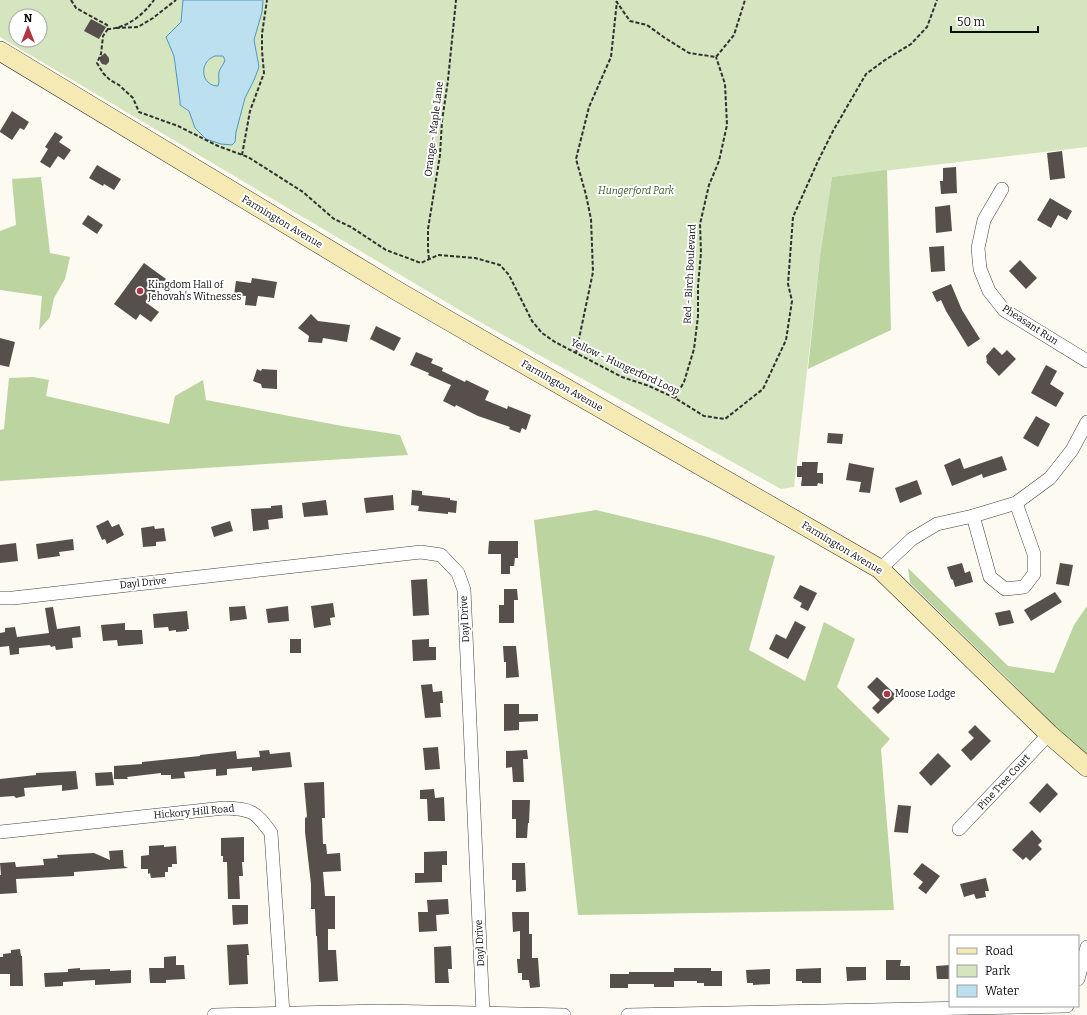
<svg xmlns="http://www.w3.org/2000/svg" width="1087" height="1015" font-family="Bitter,serif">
  <rect width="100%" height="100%" fill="#fdfaf2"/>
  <path fill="#d5e5bf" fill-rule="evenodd" d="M0 0H1087V147L832 177 820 256 794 487 781 489 478 321 0 37ZM16 16H40V40H16Z"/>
  <g fill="#bbd4a0">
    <polygon points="887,170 891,330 808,369 820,256 832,177"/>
    <polygon points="41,177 50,253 70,257 65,279 54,298 50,317 39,330 42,296 0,290 0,231 16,225 12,179"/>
    <polygon points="33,377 49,380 46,396 169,424 175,396 203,380 206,400 342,426 400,435 408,455 0,481 0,430 4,429 9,378"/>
    <polygon points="596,510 708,537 775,556 749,650 805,681 824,622 855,639 837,687 890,739 881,749 894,910 578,915 534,520"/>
    <polygon points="908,568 1008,666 1054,673 1074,625 1087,606 1087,754 1074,746 1011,682 910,583"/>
  </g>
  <path fill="#bce0f0" stroke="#4b98bf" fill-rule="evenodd" d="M183 0H263L262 12 254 40 259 67 254 80 245 98 236 132 235 142 232 145 221 144 206 139 195 128 189 111 180 105V101L174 56 166 37 181 22ZM215 56H223L225 60C224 64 220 68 219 72 218 77 220 81 218 86 201 86 198 62 215 56Z"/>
  <g fill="#564f4c">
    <polygon points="91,19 106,27 99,39 84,31"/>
    <polygon points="105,53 109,58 109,62 106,65 102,64 100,61 100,57"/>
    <polygon points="12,111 29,122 24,130 20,128 12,140 0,132 0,131"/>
    <polygon points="55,132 63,137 59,142 71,150 64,160 58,156 50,168 40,162 48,149 45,147"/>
    <polygon points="1062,151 1065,178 1050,180 1047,153"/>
    <polygon points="97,165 121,179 114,190 104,184 103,186 89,178"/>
    <polygon points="956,167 957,193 941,194 940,181 943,181 943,168"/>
    <polygon points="1050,198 1072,211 1067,220 1058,215 1051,228 1037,220"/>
    <polygon points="950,205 952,231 936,233 935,207"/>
    <polygon points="88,215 103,225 97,234 82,224"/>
    <polygon points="944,246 945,271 931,272 929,247"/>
    <polygon points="1020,260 1037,278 1026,289 1009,271"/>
    <polygon points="144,263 166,279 148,304 159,312 151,322 140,314 136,320 114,304"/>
    <polygon points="252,278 277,282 274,298 258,296 256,306 245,305 246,296 234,295 236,281 251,283"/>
    <polygon points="951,284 962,310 980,339 968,347 946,311 941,300 937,302 932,292"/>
    <polygon points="311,314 318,321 350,325 347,342 323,338 322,343 308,342 309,336 298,328"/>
    <polygon points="376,326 401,338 394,351 370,339"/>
    <polygon points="0,338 15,342 9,367 0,365"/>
    <polygon points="994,347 1002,355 1007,350 1016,359 999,376 986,362 987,361 986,356"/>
    <polygon points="416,352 433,359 431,363 443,368 442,371 465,382 466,380 489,391 485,400 507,409 508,406 531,415 526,430 522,428 520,433 509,429 510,427 478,416 456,405 455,407 443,401 451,385 428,375 429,373 410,365"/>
    <polygon points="1046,365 1057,371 1050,384 1064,393 1056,407 1031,393"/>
    <polygon points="257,369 261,371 262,369 277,370 277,389 262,388 261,384 253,381"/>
    <polygon points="1036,416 1050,424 1038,447 1023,438"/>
    <polygon points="828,433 843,434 842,444 827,443"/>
    <polygon points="1002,456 1007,470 983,478 982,474 952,486 944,465 960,458 964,469"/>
    <polygon points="802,462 818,462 817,473 823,473 823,484 818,483 817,486 801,486 802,477 797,477 797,466 802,466"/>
    <polygon points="849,463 874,468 870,493 859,492 861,482 846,480"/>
    <polygon points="917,480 922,494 900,503 895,488"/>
    <polygon points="412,490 422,491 422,495 450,498 450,500 457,501 456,513 448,512 448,514 418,511 419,506 411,505"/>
    <polygon points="393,495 394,510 366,513 364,498"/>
    <polygon points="326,500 328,515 304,517 302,503"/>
    <polygon points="282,505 283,518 268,520 269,529 253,531 251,509 271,508 271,506"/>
    <polygon points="108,520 112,527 119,524 124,535 107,544 105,539 102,540 96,526"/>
    <polygon points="230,521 233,531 214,537 211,527"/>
    <polygon points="154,526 155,529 164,528 166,541 156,542 156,546 143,547 141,528"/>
    <polygon points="73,539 74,550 59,552 60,556 38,559 36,544"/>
    <polygon points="489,541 518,541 518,558 515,558 514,566 510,566 510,574 501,574 501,554 488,554"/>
    <polygon points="16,543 18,561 0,563 0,545"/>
    <polygon points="962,563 965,573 970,571 973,582 955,587 953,580 951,579 947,567"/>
    <polygon points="1060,563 1073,565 1069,586 1056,584"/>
    <polygon points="427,579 429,615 413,616 411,580"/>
    <polygon points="800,585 817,593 808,611 800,607 802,603 793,598"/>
    <polygon points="504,589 517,589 518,600 514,600 514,623 499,623 499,605 504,605"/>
    <polygon points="1055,592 1062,602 1031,621 1024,610"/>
    <polygon points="333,603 335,617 330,618 331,625 314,628 311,606"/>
    <polygon points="245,606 247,619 230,621 229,607"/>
    <polygon points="288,606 289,621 268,623 266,609"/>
    <polygon points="53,607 57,629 80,626 81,637 72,638 73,648 56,650 55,646 51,647 50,645 19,648 19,654 10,655 9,646 0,647 0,633 5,632 5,628 15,627 17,637 49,633 45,608"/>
    <polygon points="1010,610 1014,623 999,626 995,613"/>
    <polygon points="187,611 189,629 187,629 187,631 176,632 176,630 169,631 168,627 154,628 153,614"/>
    <polygon points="795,621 806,627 788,659 769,649 776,634 786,639"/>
    <polygon points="125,623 125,630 142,630 143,644 118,646 117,640 103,641 101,625"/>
    <rect x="290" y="639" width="11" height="14"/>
    <polygon points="429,639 429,647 436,647 436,660 413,661 412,640"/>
    <polygon points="503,646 516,646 519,677 506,678 506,662 504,662"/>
    <polygon points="877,677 897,696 878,714 872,708 880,700 867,687"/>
    <polygon points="432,684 433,692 442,691 443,703 440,703 441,717 425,718 421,685"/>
    <polygon points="504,704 519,704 519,714 538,714 538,721 519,722 519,730 504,731"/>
    <polygon points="975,725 991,741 971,761 961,750 974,738 968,732"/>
    <polygon points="438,747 440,769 425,770 423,748"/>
    <polygon points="269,750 270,754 290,752 292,767 252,771 252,767 227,769 227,775 216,776 216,769 184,772 185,778 171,779 171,775 161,775 161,773 127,777 128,779 114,779 114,766 142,764 142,762 200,756 200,755 236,751 237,759 260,757 259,751"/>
    <polygon points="527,750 528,759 523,759 524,782 513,782 512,767 506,768 506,751"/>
    <polygon points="938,753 951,766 931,786 919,773"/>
    <polygon points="76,771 78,789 62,791 62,785 24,788 25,796 16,798 14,796 0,797 0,779 36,775 36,773"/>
    <polygon points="112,772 114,785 96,786 95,773"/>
    <polygon points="324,782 325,818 322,818 323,844 326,844 327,854 340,853 341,871 323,872 325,896 335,896 335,929 328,929 328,950 336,950 338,981 319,982 317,936 316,936 315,909 311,909 311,884 305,832 305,818 307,817 304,783"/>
    <polygon points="1047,783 1058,794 1040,813 1029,803"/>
    <polygon points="434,789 435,798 444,797 445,821 428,821 427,799 420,799 420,790"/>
    <polygon points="512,800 530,800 529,823 528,823 527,838 516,838 516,819 512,819"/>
    <polygon points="898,805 911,806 908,833 894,832"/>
    <polygon points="1032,830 1042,841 1038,845 1042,849 1030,861 1026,857 1023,860 1012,850"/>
    <polygon points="244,837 244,862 242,862 243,876 239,876 240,899 228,899 227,862 223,862 223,856 221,856 221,838"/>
    <polygon points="164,845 164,847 176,846 177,864 172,864 172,867 168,867 168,872 165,872 165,877 151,878 150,873 148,874 148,869 141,869 141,856 149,855 149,846"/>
    <polygon points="123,850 124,866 128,868 74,872 74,876 16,879 17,893 0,894 0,875 1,875 0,863 15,862 16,867 44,865 43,859 58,858 57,855 94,853 110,860 109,851"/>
    <polygon points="447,851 447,865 442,865 442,882 415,883 415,873 424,873 424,852"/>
    <polygon points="512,863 525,863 526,891 516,892 516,880 512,880"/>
    <polygon points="922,863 940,876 926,894 918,888 923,882 913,874"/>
    <polygon points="986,878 989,891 985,891 986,897 976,899 974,894 964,897 960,884"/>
    <polygon points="448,899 449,914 436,915 437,931 419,932 418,912 428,912 427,900"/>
    <polygon points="232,905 248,905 248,924 233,925"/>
    <polygon points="512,912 529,912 529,934 532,934 532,958 538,958 540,987 530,988 529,980 522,980 522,973 518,973 517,959 520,959 520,931 513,932"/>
    <polygon points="248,944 249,955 247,955 248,984 229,985 227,945"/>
    <polygon points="451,946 452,969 448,969 449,983 435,983 434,947"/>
    <polygon points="20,949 21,956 22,956 23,986 10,986 10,974 0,974 0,957 3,957 3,954 11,953 11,950"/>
    <polygon points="176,956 176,965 184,965 185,979 166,980 166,983 150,983 149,968 164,968 164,957"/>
    <polygon points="886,960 901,960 900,966 910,966 910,980 886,980"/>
    <polygon points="950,965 950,979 937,979 936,966"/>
    <polygon points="846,967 866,967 866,980 847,981"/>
    <polygon points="80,968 80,970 110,969 110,971 131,970 131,983 95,985 95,980 63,982 63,986 45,987 44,973 68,972 68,969"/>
    <polygon points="674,968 711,968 711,971 722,971 722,986 704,986 704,983 697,983 697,981 674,981 674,987 654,987 654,984 628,984 628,988 610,988 610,974 629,974 629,972 674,972"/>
    <polygon points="821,968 821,983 802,983 802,981 796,981 796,969"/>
    <polygon points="770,969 770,984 753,985 753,983 747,983 746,970"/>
  </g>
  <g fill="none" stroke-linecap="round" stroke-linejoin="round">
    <g stroke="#424242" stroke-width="14">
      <g id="street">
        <polyline points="1002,189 984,220 978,248 980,269 989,291 1004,310 1087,361"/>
        <polyline points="973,516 990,577 1005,589 1024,587 1034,574 1034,554 1016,503"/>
        <polyline points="880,569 912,539 937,524 973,516 1016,503 1050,478 1072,450 1087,422"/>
        <polyline points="0,598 13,598 421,552 441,555 458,573 464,590 483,1014"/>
        <polyline points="959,829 1049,734"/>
        <path d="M0 832 224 808C252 809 255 811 271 833L283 1013"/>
        <polyline points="1078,979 1087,947"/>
        <polyline points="214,1015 381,1011 564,1015"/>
        <polyline points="628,1015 1067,1006"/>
      </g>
    </g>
    <g stroke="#313131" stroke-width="20">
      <polyline id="secondary" points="0,51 399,292 880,569 1049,734 1087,767"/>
    </g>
    <g stroke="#313131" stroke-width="2" stroke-dasharray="4 2" stroke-linecap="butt">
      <path d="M71 0 76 8 107 25 108 29C127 28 143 15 154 0"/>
      <polyline points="616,1 630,21 647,25 665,38 689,53 716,57 734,35 745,0"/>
      <polyline points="116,28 138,27 153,18 176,0"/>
      <polyline points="108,29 103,36 101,54 97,63 103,73 110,80 119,85 133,98 139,112 178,126 218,146 248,157 303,192 334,219 351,227 386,250 421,263 438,255 475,258 500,265 509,275 532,321 542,333 555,342 622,377 649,386 675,398 704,416 725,419 763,389 786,340 792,301 788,284 793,217 818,161 833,131 866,74 885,60 911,44 927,27 937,0"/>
      <polyline points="242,155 250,111 264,73 262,51 262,34 267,0"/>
      <polyline points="429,259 428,249 428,229 440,155 442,121 448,80 456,0"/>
      <polyline points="576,353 593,272 591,219 586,195 576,159 589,107 611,57 617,1"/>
      <polyline points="675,398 684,382 694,349 698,316 698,286 701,253 700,224 709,185 719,161 727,125 725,84 716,57"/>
    </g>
    <use href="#street" stroke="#fff" stroke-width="13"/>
    <use href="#secondary" stroke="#f6eab4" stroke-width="19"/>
  </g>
  <g fill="#b03644" stroke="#fff" stroke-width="1.5">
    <circle cx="140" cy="291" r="4"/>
    <circle cx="887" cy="694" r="4"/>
  </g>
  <g text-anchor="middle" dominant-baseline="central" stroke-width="4" stroke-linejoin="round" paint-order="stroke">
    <g font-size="10" fill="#0f0f0f" stroke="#fff">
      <text transform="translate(434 129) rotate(-83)">Orange - Maple Lane</text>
      <text transform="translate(282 222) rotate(31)">Farmington Avenue</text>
      <text transform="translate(690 274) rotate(-87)">Red - Birch Boulevard</text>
      <text transform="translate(1030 325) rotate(33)">Pheasant Run</text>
      <text transform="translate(625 367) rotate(25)">Yellow - Hungerford Loop</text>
      <text transform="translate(562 386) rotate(30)">Farmington Avenue</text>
      <text transform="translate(842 548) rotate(31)">Farmington Avenue</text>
      <text transform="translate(143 583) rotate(-6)">Dayl Drive</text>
      <text transform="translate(465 619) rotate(-93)">Dayl Drive</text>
      <text transform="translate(1004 782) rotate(-47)">Pine Tree Court</text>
      <text transform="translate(194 812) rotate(-5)">Hickory Hill Road</text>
      <text transform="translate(480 943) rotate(-93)">Dayl Drive</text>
    </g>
    <g font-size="10" font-style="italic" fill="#366026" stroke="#fff">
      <text x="636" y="191">Hungerford Park</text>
    </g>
    <g font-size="10" fill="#0f0f0f" stroke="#fff" text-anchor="start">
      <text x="148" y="285">Kingdom Hall of<tspan x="148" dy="12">Jehovah's Witnesses</tspan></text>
      <text x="895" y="694">Moose Lodge</text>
    </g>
  </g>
  <rect x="949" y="935" width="130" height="72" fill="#ffffff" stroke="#9f9f9f"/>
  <rect x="957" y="948" width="20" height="6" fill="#f6eab4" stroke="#9f9f9f"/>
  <text x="985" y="955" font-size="12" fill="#0f0f0f">Road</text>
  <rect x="957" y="965" width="20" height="12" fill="#d5e5bf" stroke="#9f9f9f"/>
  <text x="985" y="975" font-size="12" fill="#0f0f0f">Park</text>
  <rect x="957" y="985" width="20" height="12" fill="#bce0f0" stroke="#9f9f9f"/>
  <text x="985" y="995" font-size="12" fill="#0f0f0f">Water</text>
  <g transform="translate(28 28)"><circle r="19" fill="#ffffff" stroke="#9f9f9f"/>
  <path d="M0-3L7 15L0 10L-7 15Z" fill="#b03644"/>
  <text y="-6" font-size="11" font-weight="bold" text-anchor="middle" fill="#0f0f0f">N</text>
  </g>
  <path d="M951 26v6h87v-6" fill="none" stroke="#0f0f0f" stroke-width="2"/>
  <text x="957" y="26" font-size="12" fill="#0f0f0f" stroke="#ffffff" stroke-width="3" paint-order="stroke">50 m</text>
</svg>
